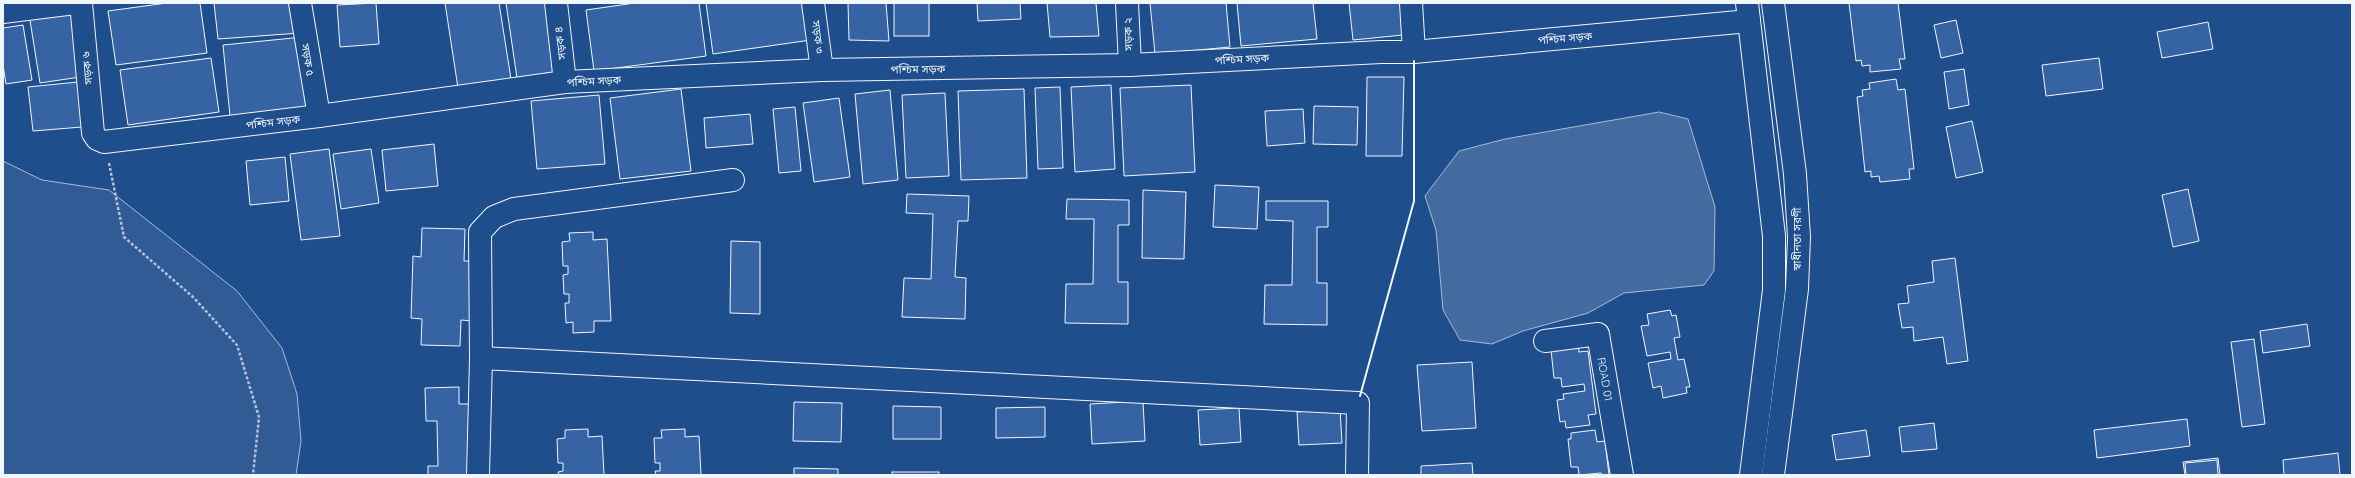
<svg xmlns="http://www.w3.org/2000/svg" width="2355" height="478" font-family="Quicksand,'Noto Sans Bengali',sans-serif">
  <rect width="100%" height="100%" fill="#1f4e8c"/>
  <polygon fill="#305b95" stroke="#a8bbd7" points="3,161 42,180 109,190 237,291 282,348 297,394 301,441 296,475 3,475"/>
  <polygon fill="#446ba0" stroke="#a8bbd7" points="1659,112 1688,119 1715,207 1714,271 1704,285 1624,293 1588,313 1523,331 1492,344 1460,340 1443,310 1436,230 1425,196 1459,151 1505,139"/>
  <g fill="#3563a3" stroke="#f2f6ff">
    <polygon points="167,3 200,3 207,53 116,65 108,11"/>
    <polygon points="214,3 295,3 300,33 218,39"/>
    <polygon points="376,3 379,44 340,47 337,5"/>
    <polygon points="445,3 499,3 511,79 458,88"/>
    <polygon points="506,3 550,3 560,71 517,78"/>
    <polygon points="635,3 699,3 706,56 594,71 586,10"/>
    <polygon points="706,3 805,3 811,40 713,54"/>
    <polygon points="848,3 886,3 889,41 849,40"/>
    <rect x="894" y="3" width="35" height="33"/>
    <polygon points="977,3 1020,3 1021,19 978,21"/>
    <polygon points="1047,3 1096,3 1099,36 1050,37"/>
    <polygon points="1150,3 1226,3 1230,47 1155,54"/>
    <polygon points="1237,3 1313,3 1317,39 1241,46"/>
    <polygon points="1349,3 1400,3 1403,35 1353,40"/>
    <polygon points="1849,3 1898,3 1905,59 1899,59 1901,69 1870,72 1870,65 1862,66 1861,60 1856,61"/>
    <polygon points="70,8 80,77 40,83 29,14"/>
    <polygon points="1956,20 1963,53 1941,58 1934,25"/>
    <polygon points="2208,22 2213,49 2162,58 2157,32"/>
    <polygon points="23,25 32,80 6,84 3,65 3,28"/>
    <polygon points="303,37 310,108 230,116 223,45"/>
    <polygon points="211,58 219,112 128,125 120,70"/>
    <polygon points="2099,58 2103,89 2046,96 2042,65"/>
    <polygon points="1964,69 1969,105 1949,109 1944,72"/>
    <polygon points="1367,77 1404,77 1402,156 1366,156"/>
    <polygon points="1896,79 1898,90 1905,89 1914,169 1909,169 1910,179 1880,182 1879,176 1871,177 1871,171 1865,172 1857,97 1863,96 1862,90 1870,89 1869,83"/>
    <polygon points="78,82 82,127 33,131 28,87"/>
    <polygon points="1111,85 1115,169 1075,172 1071,87"/>
    <polygon points="1191,85 1195,172 1124,176 1120,88"/>
    <polygon points="1060,87 1063,168 1038,169 1035,88"/>
    <polygon points="681,89 691,171 620,179 610,98"/>
    <polygon points="1024,89 1027,178 961,180 958,91"/>
    <polygon points="890,90 898,180 863,184 855,94"/>
    <polygon points="945,93 949,176 906,178 902,95"/>
    <polygon points="599,95 605,164 537,169 531,101"/>
    <polygon points="839,98 850,177 814,182 803,103"/>
    <polygon points="1314,106 1358,107 1357,145 1313,144"/>
    <polygon points="795,107 801,171 779,173 773,109"/>
    <polygon points="1303,109 1305,143 1267,146 1265,111"/>
    <polygon points="750,114 753,144 706,148 704,118"/>
    <polygon points="1972,121 1983,172 1956,178 1946,127"/>
    <polygon points="434,144 438,186 386,191 382,150"/>
    <polygon points="329,149 340,236 301,240 290,154"/>
    <polygon points="371,149 379,203 341,209 333,154"/>
    <polygon points="285,157 289,201 250,205 246,161"/>
    <polygon points="1215,185 1259,187 1257,229 1213,227"/>
    <polygon points="2188,189 2199,241 2173,247 2162,195"/>
    <polygon points="1143,190 1186,192 1184,259 1142,258"/>
    <polygon points="907,194 969,196 968,221 958,221 955,277 966,278 965,319 902,317 904,278 931,279 933,214 906,213"/>
    <polygon points="1067,199 1129,200 1129,225 1118,225 1118,282 1128,282 1128,324 1065,323 1066,284 1093,284 1094,219 1066,219"/>
    <polygon points="1266,201 1328,201 1328,227 1317,227 1317,283 1327,283 1327,325 1264,324 1265,285 1292,285 1293,221 1266,220"/>
    <polygon points="422,228 465,229 464,261 476,261 473,321 461,320 460,346 421,345 422,319 411,318 413,256 421,257"/>
    <polygon points="593,232 593,240 607,239 611,321 594,321 594,332 573,333 573,322 566,323 565,303 569,303 569,294 564,294 563,275 568,274 568,266 563,266 562,242 570,241 569,233"/>
    <polygon points="731,241 760,242 760,314 730,313"/>
    <polygon points="1955,258 1968,361 1947,364 1943,337 1914,341 1913,327 1902,328 1898,304 1909,303 1907,286 1934,282 1932,261"/>
    <polygon points="1670,310 1672,316 1676,315 1680,337 1674,338 1678,360 1684,359 1690,387 1686,387 1687,393 1663,398 1661,386 1653,388 1648,363 1671,359 1670,352 1647,356 1641,326 1649,325 1647,314"/>
    <polygon points="2307,324 2310,346 2263,353 2260,331"/>
    <polygon points="2254,339 2265,424 2242,427 2231,342"/>
    <polygon points="1578,341 1579,352 1588,351 1596,414 1588,415 1590,425 1566,428 1565,421 1560,422 1557,400 1564,399 1563,394 1585,391 1584,384 1562,387 1561,378 1554,378 1551,350"/>
    <polygon points="1472,362 1476,428 1422,431 1417,365"/>
    <polygon points="459,387 459,404 470,404 472,475 428,475 428,466 438,466 437,421 426,421 425,388"/>
    <polygon points="1143,401 1145,441 1092,444 1090,404"/>
    <polygon points="794,402 842,403 841,442 793,441"/>
    <polygon points="893,406 941,407 941,439 893,439"/>
    <polygon points="1045,407 1045,437 996,438 996,408"/>
    <polygon points="1239,408 1241,442 1200,445 1198,410"/>
    <polygon points="1340,409 1342,443 1299,445 1297,412"/>
    <polygon points="2187,419 2190,446 2097,458 2094,430"/>
    <polygon points="1934,423 1937,449 1902,452 1899,427"/>
    <polygon points="588,429 588,437 602,436 604,475 559,475 558,472 563,471 563,463 558,463 557,439 565,438 565,430"/>
    <polygon points="685,429 685,437 699,436 701,475 656,475 655,471 660,471 660,463 655,463 654,438 662,438 661,430"/>
    <polygon points="1595,430 1597,442 1605,441 1609,475 1602,475 1601,473 1579,475 1578,467 1571,467 1568,439 1571,439 1571,433"/>
    <polygon points="1866,430 1870,456 1836,460 1832,435"/>
    <polygon points="2338,453 2340,475 2284,475 2283,460"/>
    <polygon points="2218,458 2220,475 2185,475 2183,462"/>
    <polygon points="2217,460 2218,475 2186,475 2185,463"/>
    <polygon points="1472,463 1473,475 1421,475 1421,466"/>
    <polygon points="794,468 838,469 838,475 794,475"/>
    <rect x="892" y="472" width="47" height="3"/>
  </g>
  <g fill="none" stroke-linecap="round" stroke-linejoin="round">
    <g stroke="#f2f6ff" stroke-width="24">
      <g id="minor">
        <polyline points="81,3 93,133 97,139 104,142 319,116 565,82 822,70 1130,65 1381,52 1414,52 1749,21"/>
        <polyline points="300,3 319,116"/>
        <polyline points="556,3 565,82"/>
        <polyline points="813,3 822,70"/>
        <polyline points="1127,3 1130,65"/>
        <polyline points="1411,3 1414,52"/>
        <polyline points="3,12 75,3"/>
        <polyline points="1545,341 1598,334 1622,475"/>
        <polyline points="481,358 1358,403 1357,475"/>
        <polyline points="478,475 481,358 480,232 494,217 514,209 733,180"/>
      </g>
    </g>
    <g stroke="#f2f6ff" stroke-width="24">
      <g id="major">
        <polyline points="1747,3 1774,236 1774,290 1751,475"/>
        <polyline points="1773,475 1797,289 1799,237 1795,174 1773,3"/>
      </g>
    </g>
    <polyline stroke="#b3c4dc" stroke-width="2.5" stroke-dasharray="3 2" stroke-linecap="butt" points="109,163 124,237 193,297 237,345 259,417 253,475"/>
    <use href="#minor" stroke="#1f4e8c" stroke-width="22"/>
    <use href="#major" stroke="#1f4e8c" stroke-width="22"/>
    <polyline stroke="#f2f6ff" stroke-width="2" points="1360,396 1414,201 1414,61"/>
  </g>
  <g text-anchor="middle" dominant-baseline="central" stroke-width="3" stroke-linejoin="round" paint-order="stroke">
    <g font-size="11" fill="#f2f6ff" stroke="#1f4e8c">
      <text transform="translate(1128 34) rotate(-92)">সড়ক ২</text>
      <text transform="translate(818 37) rotate(83)">সড়ক ৩</text>
      <text transform="translate(1565 38) rotate(-5)">পশ্চিম সড়ক</text>
      <text transform="translate(560 43) rotate(-97)">সড়ক ৪</text>
      <text transform="translate(1242 59) rotate(-3)">পশ্চিম সড়ক</text>
      <text transform="translate(308 60) rotate(80)">সড়ক ৫</text>
      <text transform="translate(87 68) rotate(-95)">সড়ক ৬</text>
      <text transform="translate(918 69) rotate(-1)">পশ্চিম সড়ক</text>
      <text transform="translate(594 81) rotate(-3)">পশ্চিম সড়ক</text>
      <text transform="translate(273 122) rotate(-7)">পশ্চিম সড়ক</text>
      <text transform="translate(1797 239) rotate(-90)">স্বাধীনতা সরণী</text>
      <text transform="translate(1605 379) rotate(80)">ROAD 01</text>
    </g>
  </g>
  <rect width="2355" height="478" fill="none" stroke="#f2f6ff" stroke-width="8"/>
</svg>
